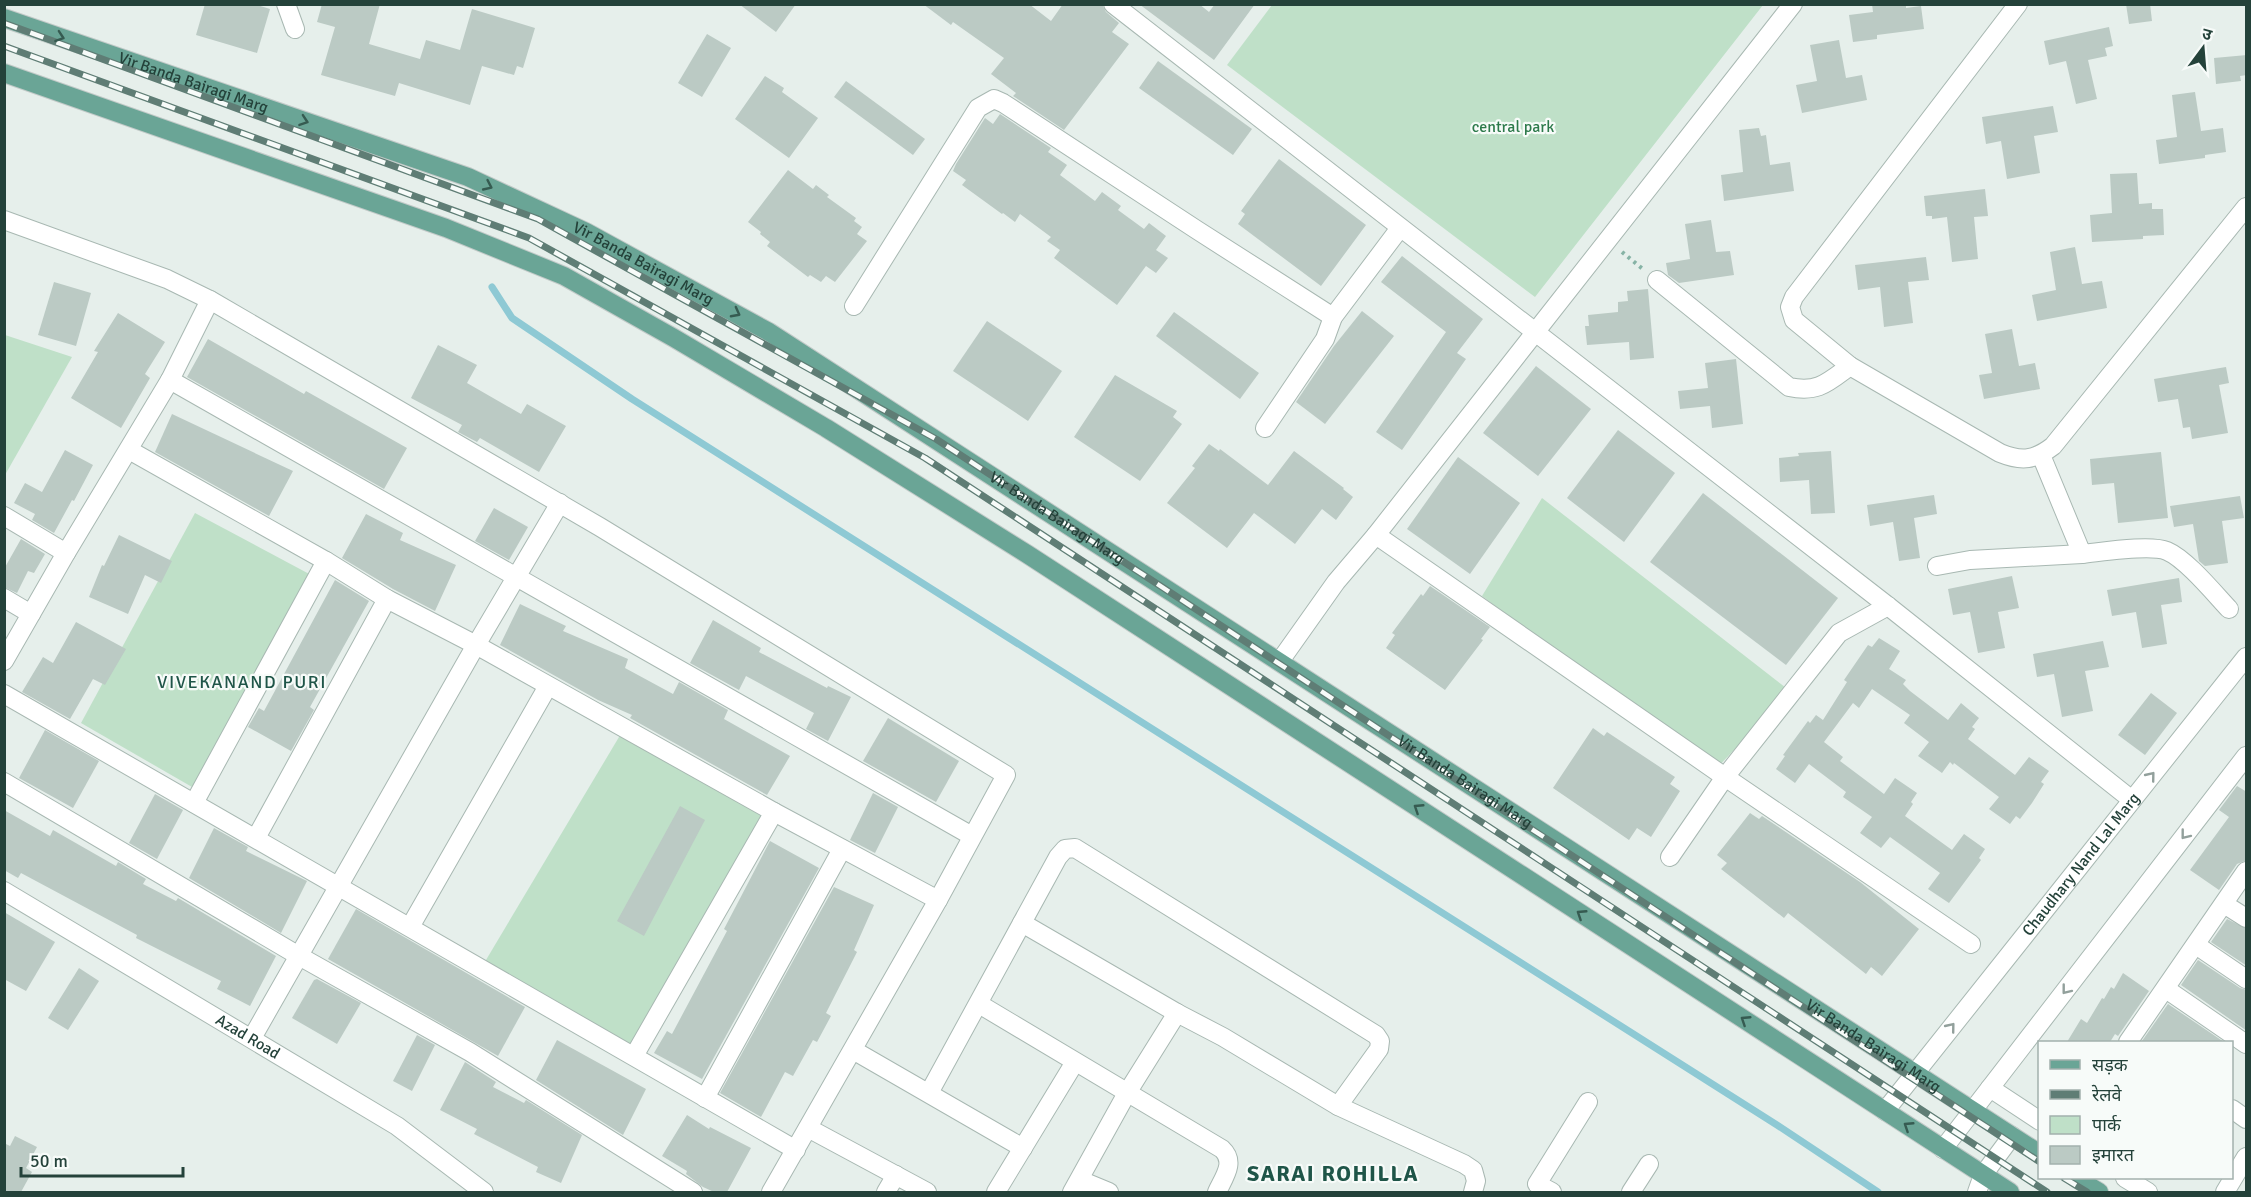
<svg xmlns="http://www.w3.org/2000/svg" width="2251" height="1197" font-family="Signika,'Noto Sans Devanagari',sans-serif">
  <rect width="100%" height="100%" fill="#e6efeb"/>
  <g fill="#bfe0c8">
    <polygon points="1272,5 1272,4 1763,5 1535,297 1227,65"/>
    <polygon points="5,335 72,357 5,475 4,335"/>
    <polygon points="1542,498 1790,691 1714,771 1482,596"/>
    <polygon points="195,513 313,576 199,791 81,723"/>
    <polygon points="622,732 766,811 631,1047 483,965"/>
  </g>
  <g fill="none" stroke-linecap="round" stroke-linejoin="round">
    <polyline stroke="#8ec9d4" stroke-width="7" points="492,287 512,318 632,399 1777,1125 1878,1192"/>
  </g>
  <g fill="#bbcac4">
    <polygon points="205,4 254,4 270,9 257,53 196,35"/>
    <polygon points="322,4 380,4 369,44 420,59 426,40 460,50 472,9 535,28 523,68 517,66 514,75 482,66 470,105 399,83 395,96 321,75 335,27 317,22"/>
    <polygon points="739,4 796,4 776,32"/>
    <polygon points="923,4 1029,4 1051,21 1063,4 1102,4 1106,12 1119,23 1112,32 1129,44 1064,130 1013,96 1016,93 991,74 1004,58 953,22 951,25"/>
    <polygon points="1139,4 1199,4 1209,12 1215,4 1255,4 1214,60"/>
    <polygon points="1872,4 1906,4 1906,8 1921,6 1924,29 1877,35 1877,39 1853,42 1849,15 1873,12"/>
    <polygon points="2126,4 2150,4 2152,21 2129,24"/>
    <polygon points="2109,27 2113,46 2105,48 2107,56 2088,60 2097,99 2076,104 2066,61 2049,65 2044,41"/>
    <polygon points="707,34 731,48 702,97 678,83"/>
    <polygon points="1839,40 1846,78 1862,75 1867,100 1802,113 1796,85 1817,81 1810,45"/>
    <polygon points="2247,55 2247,75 2240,76 2241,81 2216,84 2214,58"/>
    <polygon points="1158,61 1252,129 1233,155 1139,88"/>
    <polygon points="765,76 784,88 782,92 818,118 789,158 735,119"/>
    <polygon points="846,81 925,139 913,155 834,97"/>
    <polygon points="2195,92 2201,131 2223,128 2226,152 2205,155 2205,158 2159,164 2156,140 2177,137 2172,95"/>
    <polygon points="2053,106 2058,132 2034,136 2040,173 2007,179 2001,141 1986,144 1982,117"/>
    <polygon points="1000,114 1051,148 1048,152 1067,165 1060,175 1095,201 1102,192 1121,206 1118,210 1144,229 1149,223 1166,236 1156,250 1168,258 1156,273 1146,266 1117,305 1054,258 1060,250 1047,241 1051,237 1020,214 1015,222 1003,213 1002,214 962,185 966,180 953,171 956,164 985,118 993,124"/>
    <polygon points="1759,128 1761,136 1766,135 1770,165 1790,162 1794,191 1724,201 1721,175 1743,172 1739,130"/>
    <polygon points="1279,159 1366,225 1321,286 1238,224 1245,214 1241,211"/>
    <polygon points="788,170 813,189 816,185 829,195 827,197 856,218 854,221 862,227 857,234 867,241 835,282 826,276 821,282 810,275 808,277 767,246 770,242 760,234 761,232 748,222"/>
    <polygon points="2137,173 2139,204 2152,203 2152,209 2163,209 2164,235 2143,236 2143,239 2092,242 2090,215 2112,213 2110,174"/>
    <polygon points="1985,189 1988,216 1974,217 1978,259 1952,262 1947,217 1932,219 1932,216 1926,216 1924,196"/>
    <polygon points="1711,220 1716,252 1730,251 1734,275 1679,283 1668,275 1666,263 1690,259 1685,224"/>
    <polygon points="2075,247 2082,284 2102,281 2107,308 2037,321 2032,295 2056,290 2050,252"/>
    <polygon points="1402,256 1483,319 1457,353 1466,359 1402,450 1376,432 1446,332 1381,282"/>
    <polygon points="1926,257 1929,280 1908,282 1913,323 1884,327 1880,287 1858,290 1855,265"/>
    <polygon points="54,282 91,293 76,346 38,335"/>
    <polygon points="1648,289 1654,358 1630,360 1629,342 1587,345 1585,326 1589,326 1588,315 1618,312 1618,302 1628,301 1627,291"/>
    <polygon points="1362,311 1394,336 1325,424 1296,402 1334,346"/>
    <polygon points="1174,312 1259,373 1240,399 1156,336"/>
    <polygon points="118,313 165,342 145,374 150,378 121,428 71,398 98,352 94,351"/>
    <polygon points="987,321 1062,371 1028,421 953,371"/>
    <polygon points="2012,329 2019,366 2035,363 2040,389 1984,399 1979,375 1992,373 1985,334"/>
    <polygon points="208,339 304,394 306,391 407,448 384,489 187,377"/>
    <polygon points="438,345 477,365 467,383 521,414 527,404 566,426 539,472 480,438 477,442 458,432 462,425 411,398"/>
    <polygon points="1736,359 1743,424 1712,428 1710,406 1680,409 1678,391 1708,388 1705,363"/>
    <polygon points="1536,366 1591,409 1538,476 1483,433"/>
    <polygon points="2226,367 2229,383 2219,385 2228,433 2192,439 2190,427 2183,428 2178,399 2158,402 2154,379"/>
    <polygon points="1115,375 1177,411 1173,417 1182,424 1140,481 1074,437"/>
    <polygon points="172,414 293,471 269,516 155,452"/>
    <polygon points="1618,430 1675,473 1624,542 1567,498"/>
    <polygon points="1209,444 1219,451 1220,449 1268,485 1294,451 1344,488 1343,489 1353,497 1336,520 1322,509 1295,544 1254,513 1227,548 1167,503 1195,468 1192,466"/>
    <polygon points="65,450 93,465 74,501 72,500 54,533 32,520 35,514 14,503 25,483 42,492"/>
    <polygon points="1831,451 1835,513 1811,514 1809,480 1780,482 1779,458 1799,456 1798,453"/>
    <polygon points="2161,452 2168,518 2118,523 2114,483 2092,485 2090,459"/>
    <polygon points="1458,457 1520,503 1470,574 1407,529"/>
    <polygon points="1703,493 1838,598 1786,665 1650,562"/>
    <polygon points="1934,495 1937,514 1914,518 1920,558 1899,561 1893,522 1870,526 1867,505"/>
    <polygon points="2240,496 2244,518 2222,521 2228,563 2205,566 2199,561 2193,524 2174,527 2170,506"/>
    <polygon points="494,508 528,527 509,560 475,541"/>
    <polygon points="366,514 403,533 400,540 456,565 435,611 393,589 342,558"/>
    <polygon points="119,535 172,561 161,583 145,575 128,614 89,597 102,565 104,566"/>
    <polygon points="21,539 45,554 34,573 28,571 17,593 4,587 4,569"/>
    <polygon points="2012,576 2019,608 1998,612 2005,648 1978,653 1970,612 1953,615 1948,589"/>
    <polygon points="2179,578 2182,602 2161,605 2167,644 2142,648 2136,612 2112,616 2107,590"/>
    <polygon points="335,580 369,601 310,707 314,710 291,751 248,727 259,708 264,711"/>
    <polygon points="1430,586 1490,627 1481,639 1483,640 1445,690 1386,648 1395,635 1392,633 1421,594 1423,596"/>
    <polygon points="520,604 566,626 563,631 628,659 625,668 673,694 679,682 728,710 724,719 790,756 767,795 630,718 632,715 598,700 500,645"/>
    <polygon points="713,620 761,648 759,652 827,688 828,686 851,697 828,741 806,729 814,713 746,676 739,690 690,663"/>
    <polygon points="76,622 126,649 105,685 93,679 70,719 22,692 43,657 53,663"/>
    <polygon points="1879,638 1900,651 1889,669 1906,680 1903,684 1910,691 1948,720 1961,703 1979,718 1972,727 1975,729 1968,739 2015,775 2029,757 2049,771 2041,782 2044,784 2032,803 2020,819 2016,816 2010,824 1989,809 1999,797 1954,763 1953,765 1950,762 1942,773 1918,756 1929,742 1904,723 1910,715 1872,689 1859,708 1853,703 1824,742 1843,757 1840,761 1884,794 1895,778 1917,793 1911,802 1913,804 1905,816 1952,850 1964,834 1985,849 1979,858 1981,860 1949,903 1928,889 1940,873 1890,837 1881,848 1860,833 1872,817 1843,797 1846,792 1809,764 1795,783 1776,769 1785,756 1783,755 1808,721 1810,723 1816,715 1823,720 1847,682 1844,680 1868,645 1872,647"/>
    <polygon points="2103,641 2109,667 2085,671 2093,711 2062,717 2054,674 2037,677 2033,654"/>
    <polygon points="2151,693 2177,713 2145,755 2118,735"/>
    <polygon points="888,718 959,761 936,802 863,761"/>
    <polygon points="1593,728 1604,736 1607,732 1675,777 1670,784 1680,791 1651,837 1637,828 1629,840 1553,788"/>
    <polygon points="45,730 99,761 73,808 19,778"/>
    <polygon points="2237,786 2247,792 2247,860 2237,864 2219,890 2190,870 2229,817 2219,810"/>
    <polygon points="873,793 898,807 875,853 850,840"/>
    <polygon points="155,794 183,810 157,859 129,843"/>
    <polygon points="680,806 705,820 644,936 617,921"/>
    <polygon points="4,810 50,836 53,830 116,866 118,862 146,879 143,884 176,901 178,898 276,956 250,1006 217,989 221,981 136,938 137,935 21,873 18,878 4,870"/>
    <polygon points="1750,813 1759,819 1762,816 1860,882 1919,929 1882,976 1871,967 1866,974 1788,913 1784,918 1721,869 1727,863 1717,855"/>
    <polygon points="214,828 248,847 246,851 307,881 281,933 189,878"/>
    <polygon points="770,841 819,868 702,1079 654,1053 667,1031 672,1034 727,931 724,929"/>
    <polygon points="834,887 874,905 854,950 857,952 826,1013 831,1016 817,1042 813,1040 793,1076 785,1072 761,1117 720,1093"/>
    <polygon points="356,909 525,1007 498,1056 328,959"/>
    <polygon points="4,912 55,942 26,991 4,979"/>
    <polygon points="2227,919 2247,929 2247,966 2211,942"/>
    <polygon points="2198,960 2240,988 2247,990 2247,1031 2181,985"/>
    <polygon points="79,968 99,981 68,1030 48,1018"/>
    <polygon points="2123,973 2149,991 2118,1036 2115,1034 2110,1042 2067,1042 2081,1019 2087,1023 2102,998 2104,999 2111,987 2114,989"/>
    <polygon points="317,979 361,1003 337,1044 292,1018 314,980"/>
    <polygon points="2168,1004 2224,1042 2144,1042 2142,1041"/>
    <polygon points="417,1035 435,1045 412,1091 393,1081"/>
    <polygon points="557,1040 646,1089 623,1135 536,1080"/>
    <polygon points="465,1062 496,1082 493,1087 524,1103 526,1100 582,1135 561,1183 536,1172 538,1167 474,1134 477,1129 440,1110"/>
    <polygon points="687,1115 709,1129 710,1127 751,1148 727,1192 714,1192 703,1187 686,1174 687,1171 662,1156"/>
    <polygon points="15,1136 37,1147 26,1168 32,1172 21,1192 4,1192 4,1143 10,1146"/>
  </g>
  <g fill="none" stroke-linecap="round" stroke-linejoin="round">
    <g stroke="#a8b8b2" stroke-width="20">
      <g id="minor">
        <polyline points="286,4 295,29"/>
        <polyline points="1113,4 1888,606 2132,800"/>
        <path d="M2018 4 1794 297 1790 307 1794 320 1850 366 2000 453C2022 462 2035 460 2053 446L2246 207"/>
        <polyline points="4,220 167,279 210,300 600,527 1006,775 938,900 771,1192"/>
        <path d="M1657 280 1789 387C1818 393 1827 383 1850 366"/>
        <polyline points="854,306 978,108 994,99 1003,103 1197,230 1333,317"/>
        <polyline points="170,380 972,836"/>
        <polyline points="1265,428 1325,339 1333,317 1400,228"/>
        <polyline points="129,450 326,561 387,599 476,645 774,812 938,900"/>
        <path d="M2041 455 2082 554C2102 552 2150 544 2167 551 2186 559 2214 593 2229 609"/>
        <polyline points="4,516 66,553"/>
        <polyline points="1376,535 1793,4"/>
        <polyline points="1937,566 1970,560 2082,554"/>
        <polyline points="4,598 31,614"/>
        <polyline points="4,661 66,553 170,380 210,300"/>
        <polyline points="1280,661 1336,582 1376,535 1725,777 1971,944"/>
        <polyline points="4,694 796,1150"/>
        <polyline points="4,782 299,956 470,1052 693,1192"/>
        <polyline points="194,803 326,561"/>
        <polyline points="256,838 387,599"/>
        <polyline points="1670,857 1725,777 1839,633 1888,606"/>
        <path id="s1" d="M4 891 397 1126 484 1192"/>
        <polyline points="2224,904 2246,918"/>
        <polyline points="1022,923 1177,1013 1223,1037 1338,1106 1464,1164 1473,1170 1476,1181 1473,1192"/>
        <polyline points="410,927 548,686"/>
        <polyline points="2196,945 2246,979"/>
        <polyline points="2166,989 2246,1044"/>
        <path d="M979 1004 1222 1149C1236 1162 1224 1177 1217 1192"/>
        <polyline points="252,1038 476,645 560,503"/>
        <polyline points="2128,1042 2246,871"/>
        <polyline points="853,1050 1023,1148"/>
        <polyline points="634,1056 774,812"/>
        <polyline points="1990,1088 2040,1121"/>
        <polyline points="929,1093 1058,857 1065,849 1075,848 1376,1035 1380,1041 1379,1049 1338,1106"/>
        <polyline points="705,1098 842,849"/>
        <polyline points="2232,1109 2246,1119"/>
        <path id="s2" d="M1885 1111 2246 657"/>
        <polyline points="808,1128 927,1192"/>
        <polyline points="1943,1149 2246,756"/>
        <polyline points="2125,1178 2148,1192"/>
        <polyline points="1080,1180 1109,1192"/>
        <polyline points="886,1192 896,1175"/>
        <polyline points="996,1192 1075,1062"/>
        <polyline points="1072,1192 1127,1093 1177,1013"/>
        <polyline points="1552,1192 1537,1184 1588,1102"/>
        <polyline points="1631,1192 1649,1164"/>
        <polyline points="1977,1192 1983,1175 2012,1136"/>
        <polyline points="2225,1192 2246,1157"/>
      </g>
    </g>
    <g stroke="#c2cac8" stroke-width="20">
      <g id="major">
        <path id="s3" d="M4 18 468 177 586 232 769 332 2040 1154"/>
        <polyline points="4,73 446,228 564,276 674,338 826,428 1027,554 2010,1192"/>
        <polyline points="2076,1178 2099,1192"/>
      </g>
    </g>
    <polyline stroke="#86b3a5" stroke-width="4" stroke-dasharray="3 4.5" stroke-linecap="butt" points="1622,252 1644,270"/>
    <use href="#minor" stroke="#fff" stroke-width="18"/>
    <use href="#major" stroke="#6aa596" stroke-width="18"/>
    <g stroke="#5f7d75" stroke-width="7">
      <g id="rail">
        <polyline points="4,23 538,219 936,439 2040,1162"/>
        <polyline points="4,46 529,238 925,458 2047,1192"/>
        <polyline points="2064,1178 2087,1192"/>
      </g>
    </g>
    <use href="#rail" stroke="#f7fbf9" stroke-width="4.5" stroke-dasharray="14" stroke-linecap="butt"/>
  </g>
  <defs><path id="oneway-chevron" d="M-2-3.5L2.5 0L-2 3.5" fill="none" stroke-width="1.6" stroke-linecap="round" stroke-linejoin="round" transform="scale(1.5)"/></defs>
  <g stroke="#365b51">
    <use href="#oneway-chevron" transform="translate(60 37) rotate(19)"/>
    <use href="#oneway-chevron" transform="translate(304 121) rotate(19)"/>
    <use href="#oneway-chevron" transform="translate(488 186) rotate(25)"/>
    <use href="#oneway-chevron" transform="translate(736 313) rotate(28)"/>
    <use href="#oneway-chevron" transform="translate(1418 808) rotate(-147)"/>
    <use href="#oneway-chevron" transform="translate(1581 914) rotate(-147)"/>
    <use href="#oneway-chevron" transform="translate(1745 1020) rotate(-147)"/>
    <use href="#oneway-chevron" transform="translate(1908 1126) rotate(-147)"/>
  </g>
  <g stroke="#92a09c">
    <use href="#oneway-chevron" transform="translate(2151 776) rotate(-51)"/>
    <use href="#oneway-chevron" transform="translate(2185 835) rotate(128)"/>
    <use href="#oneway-chevron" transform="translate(2066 990) rotate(128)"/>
    <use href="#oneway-chevron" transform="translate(1951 1027) rotate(-51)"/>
  </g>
  <g text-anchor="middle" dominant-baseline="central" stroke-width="4.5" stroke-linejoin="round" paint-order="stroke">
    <g font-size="16" fill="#24423a" stroke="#f7fbf9">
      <text stroke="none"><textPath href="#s3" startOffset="200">Vir Banda Bairagi Marg</textPath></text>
      <text stroke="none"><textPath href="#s3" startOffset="686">Vir Banda Bairagi Marg</textPath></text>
      <text stroke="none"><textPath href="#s3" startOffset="1172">Vir Banda Bairagi Marg</textPath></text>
      <text stroke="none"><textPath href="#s3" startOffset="1658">Vir Banda Bairagi Marg</textPath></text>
      <text stroke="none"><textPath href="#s2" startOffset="315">Chaudhary Nand Lal Marg</textPath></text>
      <text stroke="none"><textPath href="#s1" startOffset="284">Azad Road</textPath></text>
      <text stroke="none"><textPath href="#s3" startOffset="2144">Vir Banda Bairagi Marg</textPath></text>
    </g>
    <g font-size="16" fill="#2d7a4b" stroke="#f7fbf9">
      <text x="1513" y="127">central park</text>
    </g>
    <g font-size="18" letter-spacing="1.5" fill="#1f5548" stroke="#f7fbf9">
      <text x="242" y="682">VIVEKANAND PURI</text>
    </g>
    <g font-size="22" font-weight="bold" letter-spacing="1.5" fill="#1f5548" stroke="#f7fbf9">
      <text x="1333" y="1173">SARAI ROHILLA</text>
    </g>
  </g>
  <rect width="2251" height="1197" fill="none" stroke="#24423a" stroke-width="12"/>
  <rect x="2038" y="1041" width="195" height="138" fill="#f7fbf9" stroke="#a3b1ad" stroke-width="1.5"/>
  <rect x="2050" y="1060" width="30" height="9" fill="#6aa596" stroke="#a3b1ad" stroke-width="1.5"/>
  <text x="2092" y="1071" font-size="18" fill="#24423a">सड़क</text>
  <rect x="2050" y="1090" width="30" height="9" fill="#5f7d75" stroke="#a3b1ad" stroke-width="1.5"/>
  <text x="2092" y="1101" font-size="18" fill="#24423a">रेलवे</text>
  <rect x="2050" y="1116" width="30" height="18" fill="#bfe0c8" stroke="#a3b1ad" stroke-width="1.5"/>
  <text x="2092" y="1131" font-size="18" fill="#24423a">पार्क</text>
  <rect x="2050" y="1146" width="30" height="18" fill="#bbcac4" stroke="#a3b1ad" stroke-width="1.5"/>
  <text x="2092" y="1161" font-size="18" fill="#24423a">इमारत</text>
  <g transform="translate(2203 48) rotate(16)" stroke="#f7fbf9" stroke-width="4.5" paint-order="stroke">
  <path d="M0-4.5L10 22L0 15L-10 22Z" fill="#24423a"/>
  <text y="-9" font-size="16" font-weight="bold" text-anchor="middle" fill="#24423a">उ</text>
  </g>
  <path d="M21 1167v9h162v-9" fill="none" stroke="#24423a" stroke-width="3"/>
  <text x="30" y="1167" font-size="18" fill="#24423a" stroke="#f7fbf9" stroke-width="4.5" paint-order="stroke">50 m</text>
</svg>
